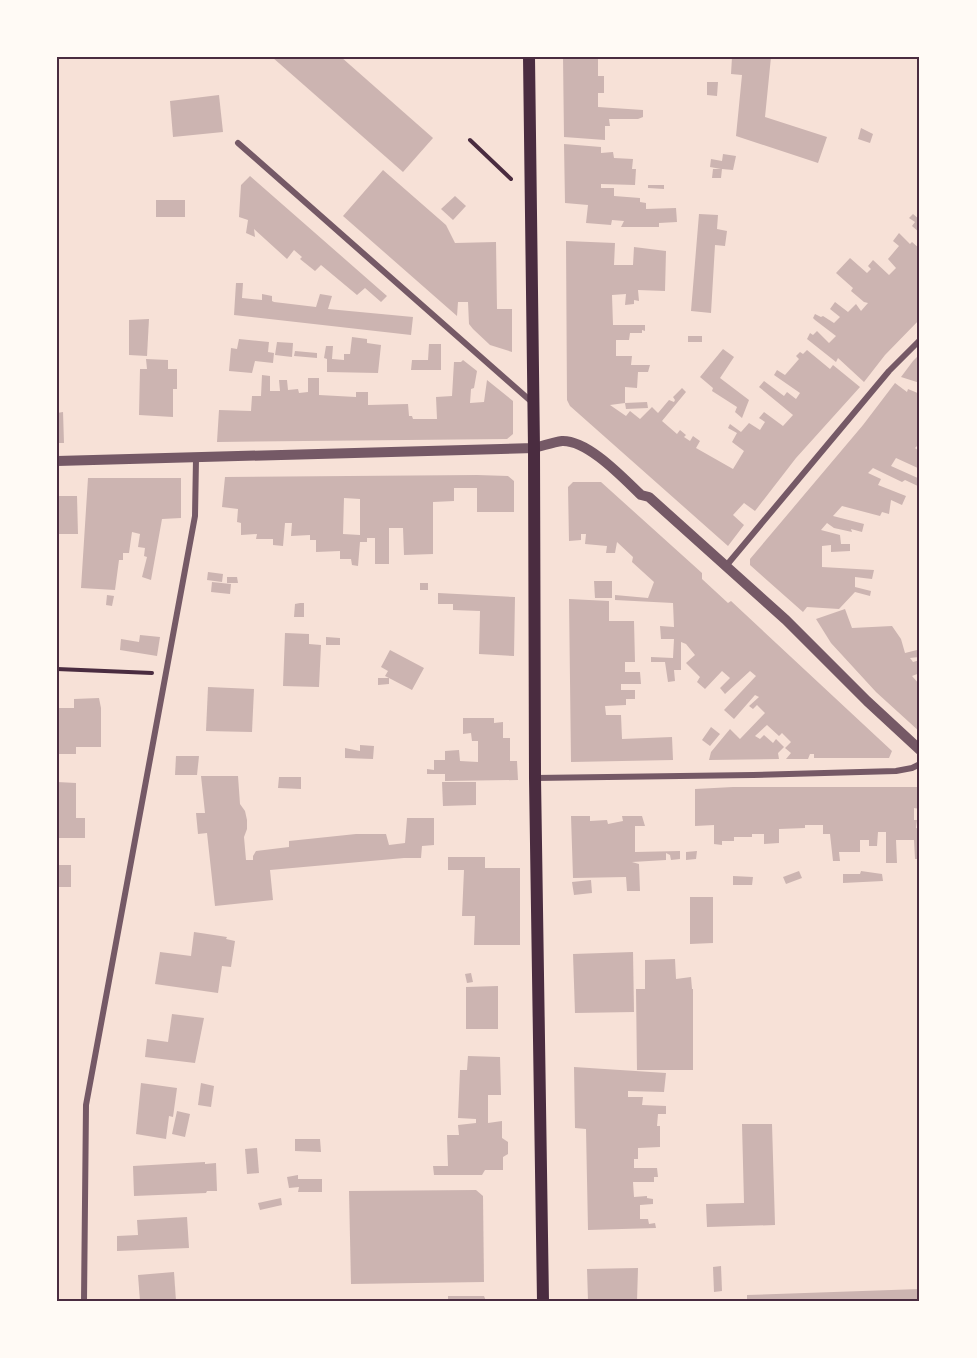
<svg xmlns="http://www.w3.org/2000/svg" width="977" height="1358" font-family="Figtree,sans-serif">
  <rect width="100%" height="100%" fill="#f7e1d7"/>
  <g fill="#ccb4b1" fill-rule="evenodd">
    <polygon points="272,57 341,57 433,138 403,172"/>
    <polygon points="563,57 598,57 598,76 604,76 604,93 598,93 598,107 643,110 643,117 638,119 609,119 610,126 605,126 605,140 564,137"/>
    <polygon points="732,57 771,57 765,117 827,137 818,163 736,136 742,75 731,74"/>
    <polygon points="707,82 718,82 717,96 707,95"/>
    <polygon points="219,95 223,132 173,137 170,101"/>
    <polygon points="861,128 873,134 870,143 858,139"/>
    <polygon points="564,144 601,147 601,153 613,152 614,158 633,159 632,169 636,169 635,185 601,184 601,188 614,188 614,196 640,198 640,202 646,203 646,209 676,208 677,222 659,223 659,227 621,227 624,221 612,220 611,225 586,223 588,205 565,203"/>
    <polygon points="723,154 736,156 733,170 722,169 721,178 712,178 713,169 721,169 710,167 711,159 722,161"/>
    <polygon points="383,170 446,225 455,243 496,242 497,309 512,309 512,352 490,345 473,329 469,324 468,302 458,302 457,316 343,216"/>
    <polygon points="250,176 387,296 381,302 365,288 357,295 321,265 315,271 300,259 302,257 294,250 287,259 254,229 255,237 246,233 248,220 239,217 241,185"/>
    <polygon points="648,185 664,185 664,189 648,188"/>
    <polygon points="455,196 466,206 453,220 441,209"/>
    <rect x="156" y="200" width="29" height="17"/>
    <polygon points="699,214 718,215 717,229 727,231 725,246 715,245 711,313 691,311"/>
    <polygon points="913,214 920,220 920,233 912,226 915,222 909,218"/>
    <polygon points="899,233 910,244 912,242 920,249 920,319 885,355 864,382 838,358 836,362 807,339 810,333 813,335 817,331 829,343 836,336 815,320 813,318 815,314 821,317 823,316 834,323 840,317 830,309 835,302 848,312 856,304 861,311 868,303 864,302 851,291 853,288 836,273 850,258 867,273 871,269 868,266 873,260 889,275 896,268 888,259 899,246 893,241"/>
    <polygon points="566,241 615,243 614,265 633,265 634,247 666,251 665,291 638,290 639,301 634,300 634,304 625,305 626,294 612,295 613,325 645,325 645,331 642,330 642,333 630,333 629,340 616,340 616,356 632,356 631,365 650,365 648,372 638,372 637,388 625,387 625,403 610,405 626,416 630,411 640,419 652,407 658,413 669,400 674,402 675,400 673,397 682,388 686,392 662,421 677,434 680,430 686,435 684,437 690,441 693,436 700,441 696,448 733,469 744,451 732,442 737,433 728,428 730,424 741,432 749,423 760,430 765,422 759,418 764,412 783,426 793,415 759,387 764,381 784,396 787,392 796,399 800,393 774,375 777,370 785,375 799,359 796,356 800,352 803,354 807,350 830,369 833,365 860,387 796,458 755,511 744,503 733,515 744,525 728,546 570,406 567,400"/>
    <polygon points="236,283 243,283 242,298 262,300 262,294 272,296 272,301 274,302 316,307 320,294 332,296 328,309 413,317 411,335 234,315"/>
    <polygon points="149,319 147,356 129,355 129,320"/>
    <rect x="688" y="336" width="14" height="6"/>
    <polygon points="352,337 367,339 367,343 381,345 378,373 327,372 327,359 324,358 326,346 333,346 332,359 344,360 344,354 350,354"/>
    <polygon points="239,339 269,342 268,352 274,353 273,363 255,361 252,373 229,371 231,348 237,349"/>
    <polygon points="277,342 293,343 292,357 275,355"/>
    <polygon points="429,344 441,344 441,370 411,370 412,360 428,360"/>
    <polygon points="723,349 734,357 720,378 749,400 742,418 735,412 737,407 712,391 713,388 700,377"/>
    <polygon points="295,351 317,353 317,358 294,356"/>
    <polygon points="920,354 920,383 901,377 913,361"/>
    <polygon points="146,359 168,360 168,369 177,369 177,389 173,389 173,417 139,415 140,369 147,369"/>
    <polygon points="463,360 477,371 474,388 471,389 470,403 484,402 487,380 513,401 513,434 507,439 217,442 219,410 251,411 252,396 261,396 262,375 270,376 270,391 280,391 279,380 287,380 288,390 298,389 299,393 308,392 308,378 319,378 319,395 356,397 356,392 368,392 368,405 408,404 409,416 412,416 413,419 437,419 436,397 452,396 454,362 461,362"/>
    <polygon points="895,383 907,392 908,389 920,394 920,443 915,448 920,452 920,469 896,458 891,466 920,479 920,487 905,480 902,482 873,468 868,473 881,479 878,485 906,496 902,505 891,500 889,514 882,512 880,516 842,506 833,516 864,524 862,532 851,529 852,532 834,528 827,523 821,530 840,535 841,544 850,544 850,551 831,552 831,545 822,546 822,567 874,570 872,579 855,577 855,587 871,591 870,596 855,592 839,609 807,607 803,612 750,565 750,559 863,425"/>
    <polygon points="647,402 648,408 626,409 625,403"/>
    <polygon points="63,412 64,443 57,443 57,413"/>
    <path d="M477 475 508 476 514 481V512H477V488H454V501L433 502V554L404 555 403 528H389V564H375V538H367V542H360L358 566 352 565 351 559H340V551L316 552V540H310V535L291 536 292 523H285L283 546 273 545V539H256L257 534 241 535V523L237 522 238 509 222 507 225 477ZM344 498 360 499V535L343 534Z"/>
    <polygon points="88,478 181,478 181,518 162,519 151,580 142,577 147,557 144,556 145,548 138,547 140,534 132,532 129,553 123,553 123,560 119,560 115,590 81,588"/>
    <polygon points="573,482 601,482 702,573 702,579 728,603 731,601 892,751 889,758 814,758 814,754 810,754 808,759 786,759 791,753 785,748 791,742 782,733 779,736 767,725 755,736 760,739 764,735 773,743 776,739 784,747 778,753 779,759 709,760 711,752 730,729 740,739 765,713 757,705 753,709 749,706 759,697 755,695 734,719 724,710 756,676 750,671 725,694 720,688 730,678 722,671 705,689 697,682 700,677 686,663 695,655 686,644 681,642 681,670 674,670 675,681 668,682 665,662 651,662 651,657 673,658 674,639 661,639 660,626 674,627 673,603 615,600 615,595 648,598 654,582 632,562 633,557 617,542 615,553 606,553 607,546 585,544 586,534 581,534 581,540 569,541 568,487"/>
    <polygon points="57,496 77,496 78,534 57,534"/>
    <polygon points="208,572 223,574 222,582 207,580"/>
    <polygon points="227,577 237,577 238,583 227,583"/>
    <polygon points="594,581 612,581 612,598 595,598"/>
    <polygon points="212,582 231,584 230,594 211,592"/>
    <rect x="420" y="583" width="8" height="7"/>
    <polygon points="438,593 515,597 514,656 479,654 480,611 453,610 453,604 438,604"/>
    <polygon points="107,595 114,596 112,606 106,605"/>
    <polygon points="569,599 609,601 609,621 634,621 635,662 625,662 625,672 640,672 641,684 621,684 621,690 635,690 635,699 626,699 626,705 605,706 606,715 621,715 622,739 672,737 673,760 571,762"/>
    <polygon points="300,603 304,603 304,617 294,617 295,604"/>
    <polygon points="845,609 852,628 892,626 901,639 905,653 917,650 919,657 910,658 913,662 920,660 920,673 912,676 920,685 920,732 876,692 831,643 816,619"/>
    <polygon points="285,633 309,634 309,644 321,645 319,687 283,686"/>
    <polygon points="140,635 160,637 157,656 120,650 121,639 139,642"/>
    <polygon points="326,637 340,638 340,645 326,645"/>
    <polygon points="390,650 424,668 412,690 389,678 389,684 378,685 378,678 389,678 385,676 388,671 381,667"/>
    <polygon points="208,687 254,689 252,732 206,731"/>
    <polygon points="99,698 101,708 101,747 76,747 76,754 57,754 57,708 74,708 74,699"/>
    <polygon points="463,718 494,718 494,723 503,722 503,738 510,738 510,761 517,761 518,780 445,781 445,774 427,774 427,769 434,770 434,760 445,760 445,751 459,750 460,761 478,762 478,741 472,741 471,733 463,734"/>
    <polygon points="711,727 720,734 710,746 702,740"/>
    <polygon points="360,745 374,746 373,759 345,758 345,748 360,751"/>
    <polygon points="176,756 199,756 197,775 175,775"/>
    <polygon points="201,776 238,776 240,804 245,811 247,820 247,829 244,837 246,860 253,860 253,856 256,851 289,847 289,841 356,834 386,834 389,845 405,843 407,818 434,818 434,845 422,846 421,858 404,858 270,870 273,900 215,906 207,833 198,834 196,813 205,813"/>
    <polygon points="279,777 301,777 301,789 278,788"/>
    <polygon points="57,782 76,783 76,818 85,818 85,838 57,838"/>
    <polygon points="442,782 476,782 476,805 443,806"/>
    <polygon points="733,787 920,787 920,809 914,808 914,820 917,820 916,828 920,829 920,859 915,859 914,840 896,840 897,863 886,863 886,832 878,832 877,846 869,846 869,840 860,840 860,852 839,852 840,861 833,861 830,834 823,834 823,825 805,825 805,828 779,829 779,843 764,844 764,834 752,834 752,837 734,837 734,841 722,841 722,845 714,844 714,825 695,826 695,789"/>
    <polygon points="571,816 590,816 590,821 607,820 608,824 623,821 622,816 642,816 645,826 635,826 635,852 680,851 680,859 671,860 670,855 666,853 666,860 632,862 639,864 640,891 627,891 626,877 573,878"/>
    <polygon points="697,851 696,859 686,860 686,852"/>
    <polygon points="448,857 485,857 485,868 520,868 520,945 474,945 475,916 462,916 464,870 448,870"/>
    <rect x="57" y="865" width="14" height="22"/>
    <polygon points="799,871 802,878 786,884 783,877"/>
    <polygon points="861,871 882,874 883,881 843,883 843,874 860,874"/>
    <polygon points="733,876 753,877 752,885 733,885"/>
    <polygon points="591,880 592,893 574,895 572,882"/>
    <polygon points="690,897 713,897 713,943 690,944"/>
    <polygon points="194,932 227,937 226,939 235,941 231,967 222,966 218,993 155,984 160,952 191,956"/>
    <polygon points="633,952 634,1012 575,1013 573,954"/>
    <polygon points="675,959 676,979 691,977 692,989 693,989 693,1070 637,1070 636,989 645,989 645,960"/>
    <polygon points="471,973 473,982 467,983 465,974"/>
    <polygon points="498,986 498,1029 466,1029 466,987"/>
    <polygon points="172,1014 204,1018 195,1063 145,1057 147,1039 168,1042"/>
    <polygon points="468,1056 500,1057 501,1095 488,1095 488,1123 502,1121 502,1138 508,1142 508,1154 503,1157 503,1170 485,1170 482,1175 434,1175 433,1166 448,1166 447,1135 459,1135 458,1125 476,1123 476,1119 458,1118 460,1070 467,1070"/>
    <polygon points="574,1067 666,1073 664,1092 628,1091 628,1097 643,1097 642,1105 666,1106 666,1114 658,1114 657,1126 660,1126 660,1147 638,1148 638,1159 634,1159 634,1168 657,1168 658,1177 654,1177 654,1182 633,1182 634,1197 647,1196 647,1198 653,1199 653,1204 640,1205 640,1219 648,1219 649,1224 655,1223 656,1228 588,1230 586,1129 575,1128"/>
    <polygon points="141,1083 177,1088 173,1117 169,1116 166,1139 136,1134"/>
    <polygon points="201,1083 214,1086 211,1107 198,1105"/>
    <polygon points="177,1111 190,1114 185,1137 172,1134"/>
    <polygon points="742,1124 772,1124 775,1225 707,1227 706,1204 744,1203"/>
    <polygon points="295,1139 320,1139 321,1152 295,1151"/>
    <polygon points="257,1148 259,1173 247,1174 245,1149"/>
    <polygon points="205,1162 205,1164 216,1163 217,1191 207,1191 206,1193 134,1196 133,1166"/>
    <polygon points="298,1175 298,1179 322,1179 322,1192 298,1192 299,1187 289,1188 287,1177"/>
    <polygon points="476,1190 483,1196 484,1282 351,1284 349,1191"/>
    <polygon points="281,1198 282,1205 260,1210 258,1203"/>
    <polygon points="187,1217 189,1248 117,1251 117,1236 138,1235 137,1220"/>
    <polygon points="721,1266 722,1291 714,1292 713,1267"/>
    <polygon points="638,1268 637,1301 588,1301 587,1269"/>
    <polygon points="174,1272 176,1301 140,1301 138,1275"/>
    <polygon points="920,1289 920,1301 747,1301 747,1295"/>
    <polygon points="448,1296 484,1296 486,1301 448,1301"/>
    <rect x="660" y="1299" width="27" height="2"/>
  </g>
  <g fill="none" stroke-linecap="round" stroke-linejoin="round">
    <g stroke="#4a2c40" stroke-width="4">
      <polyline points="470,140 511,179"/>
      <polyline points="57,669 152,673"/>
    </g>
    <g stroke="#755966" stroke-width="6">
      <polyline points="238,143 533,403"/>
      <polyline points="726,566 889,371 920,340"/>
      <polyline points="535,778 753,775 896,771 912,768 920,764"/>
      <polyline points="84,1301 86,1105 195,516 196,459"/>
    </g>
    <path stroke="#755966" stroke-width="10" d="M57 461 534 448C543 446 553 442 562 441 588 440 623 478 641 495L649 497 786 620 867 701 920 750"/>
    <polyline stroke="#4a2c40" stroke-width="12" points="529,57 534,448 535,778 543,1301"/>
  </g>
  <rect width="977" height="1358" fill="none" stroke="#fffaf5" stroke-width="117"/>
  <rect x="58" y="58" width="860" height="1242" fill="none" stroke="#4a2c40" stroke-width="2"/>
</svg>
